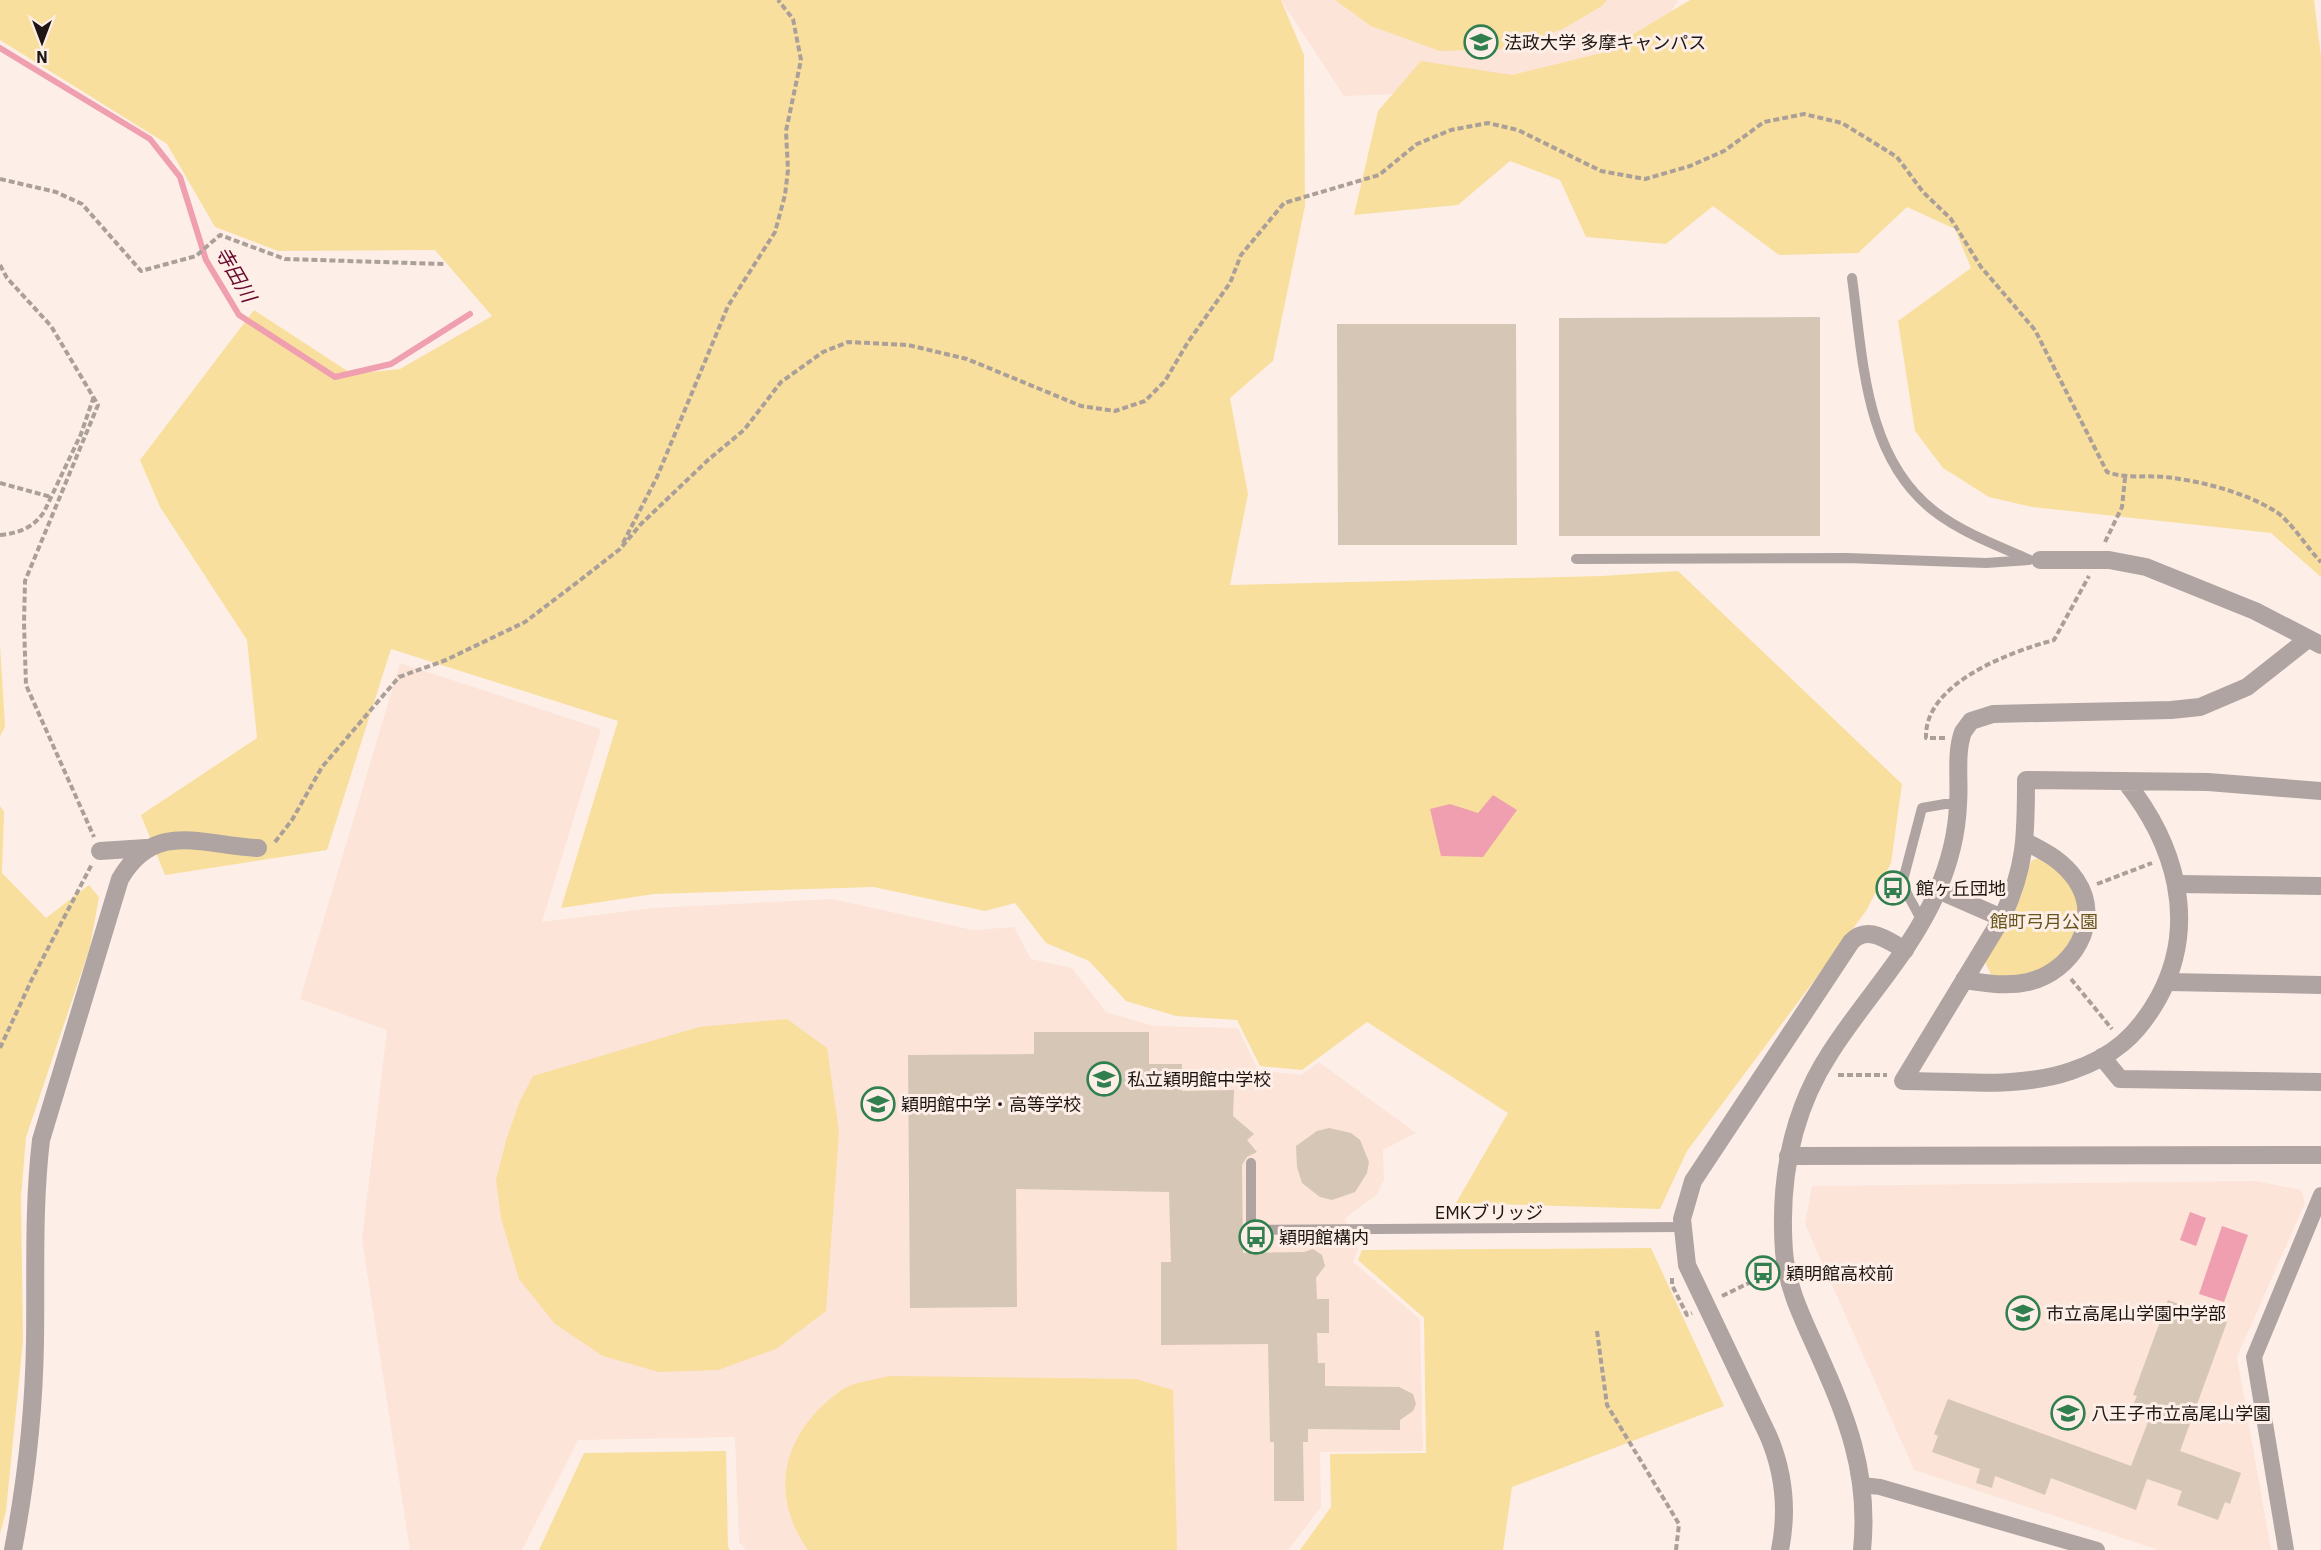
<svg xmlns="http://www.w3.org/2000/svg" width="2321" height="1550" font-family="'IBM Plex Sans','Noto Sans JP',sans-serif">
  <rect width="100%" height="100%" fill="#fdefe8"/>
  <g fill="#fce4d8">
    <polygon points="1281,0 1678,0 1627,85 1344,96"/>
    <polygon points="400,663 601,729 542,922 653,908 832,899 973,930 1014,927 1031,959 1072,968 1106,1012 1154,1026 1238,1028 1258,1070 1301,1075 1319,1062 1416,1133 1383,1150 1384,1180 1377,1195 1345,1218 1358,1249 1353,1262 1420,1319 1423,1451 1320,1452 1321,1507 1288,1550 746,1550 739,1542 735,1437 578,1440 522,1550 410,1550 362,1240 387,1030 300,999"/>
    <polygon points="2256,1181 2301,1190 2305,1203 2237,1357 2271,1550 2159,1550 1914,1470 1805,1224 1812,1186"/>
  </g>
  <g fill="#f8df9d">
    <polygon points="0,0 1281,0 1304,55 1305,206 1273,361 1230,398 1248,494 1230,585 1602,576 1678,571 1902,784 1891,863 1866,911 1687,1151 1660,1209 1456,1203 1508,1113 1367,1022 1302,1070 1260,1066 1237,1020 1176,1016 1126,1001 1089,961 1046,943 1015,903 985,911 874,887 654,894 561,908 618,721 391,649 327,850 165,875 141,815 257,738 247,640 160,507 140,460 254,310 352,374 400,369 492,316 435,250 278,251 215,227 167,144 0,40"/>
    <polygon points="1335,0 1607,0 1602,6 1563,29 1503,49 1440,51 1371,26"/>
    <polygon points="1690,0 2314,0 2321,56 2321,577 2271,533 2032,507 1989,497 1943,468 1915,431 1898,321 1971,268 1955,229 1907,207 1858,253 1779,255 1713,206 1666,244 1586,237 1560,180 1510,161 1458,205 1354,215 1378,111 1421,61 1512,75 1602,53"/>
    <polygon points="0,644 5,727 0,736"/>
    <polygon points="0,806 4,812 2,873 46,918 89,885 99,897 90,947 26,1137 21,1197 23,1341 6,1511 0,1534"/>
    <path d="M2044 856C2053 866 2069 879 2074 891 2090 926 2059 968 2024 977 2015 979 2002 977 1992 977L1985 962 2019 900 2031 861Z"/>
    <polygon points="787,1019 827,1048 839,1132 826,1311 776,1349 718,1370 659,1372 603,1356 555,1324 519,1279 501,1218 496,1180 507,1137 520,1101 533,1076 699,1027"/>
    <polygon points="1651,1248 1724,1406 1512,1487 1503,1550 1300,1550 1331,1507 1330,1454 1426,1453 1424,1318 1358,1260 1362,1250"/>
    <path d="M889 1376 1136 1379 1173 1390 1177 1550H808C767 1492 784 1432 840 1391 852 1382 874 1380 889 1376Z"/>
    <polygon points="726,1451 728,1547 730,1550 539,1550 584,1453"/>
  </g>
  <g fill="#ef9faf">
    <polygon points="1493,795 1517,810 1483,857 1441,856 1430,809 1450,804 1478,813"/>
    <polygon points="2190,1212 2206,1218 2196,1246 2180,1240"/>
    <polygon points="2222,1226 2248,1235 2224,1302 2199,1294"/>
  </g>
  <g fill="none" stroke-linecap="round" stroke-linejoin="round">
    <polyline stroke="#ef9faf" stroke-width="6" points="0,48 150,139 180,177 206,260 239,315 335,377 391,364 470,314"/>
  </g>
  <g fill="#d6c6b5">
    <polygon points="1820,317 1820,536 1559,536 1559,318"/>
    <polygon points="1337,324 1516,324 1517,545 1338,545"/>
    <polygon points="1034,1032 1149,1032 1149,1064 1182,1064 1182,1091 1234,1090 1233,1116 1254,1134 1247,1140 1257,1152 1247,1157 1242,1165 1243,1253 1304,1252 1313,1249 1322,1255 1325,1266 1316,1278 1317,1299 1329,1299 1329,1333 1317,1333 1318,1363 1325,1363 1325,1386 1399,1387 1413,1394 1416,1404 1413,1411 1400,1420 1400,1430 1308,1429 1308,1442 1303,1442 1304,1501 1274,1501 1274,1442 1270,1442 1268,1344 1161,1345 1161,1262 1171,1262 1169,1192 1016,1189 1017,1307 910,1308 908,1055 1034,1054"/>
    <polygon points="1329,1128 1351,1133 1360,1140 1369,1162 1367,1173 1355,1192 1332,1200 1320,1197 1302,1183 1297,1167 1296,1146 1317,1131"/>
    <polygon points="2168,1300 2227,1322 2180,1451 2241,1473 2230,1504 2225,1502 2218,1520 2177,1505 2182,1491 2147,1479 2136,1510 2051,1478 2045,1495 1995,1476 1992,1488 1976,1483 1980,1469 1932,1452 1938,1436 1934,1434 1948,1399 2131,1466 2151,1414 2132,1407 2137,1396 2133,1395"/>
  </g>
  <g fill="none" stroke-linecap="round" stroke-linejoin="round">
    <g stroke="#ab9f99" stroke-width="4" stroke-dasharray="6 3" stroke-linecap="butt">
      <polyline points="0,179 56,192 82,204 141,271 196,256 220,235 285,259 444,264"/>
      <polyline points="0,265 7,278 51,326 98,405 25,581 24,623 26,685 94,837"/>
      <polyline points="0,483 51,497"/>
      <path d="M0 535C19 533 33 528 44 512L81 434 94 396"/>
      <polyline points="2105,542 2122,507 2125,478"/>
      <polyline points="623,543 657,477 728,306 775,232 785,195 788,170 786,131 801,60 793,19 778,0"/>
      <path d="M1945 738H1926C1924 683 2010 652 2054 640L2089 576"/>
      <path d="M275 842 292 820 322 767 399 677 446 660 525 622 579 581 620 549 641 524 708 460 744 430 781 382 823 352 848 342 908 345 967 359 1081 406 1115 411 1145 401 1165 381 1188 342 1230 283 1241 255 1284 203 1379 175 1417 144 1451 130 1488 123 1518 130 1601 171 1645 179 1690 166 1724 151 1764 122 1804 114 1842 123 1897 157 1923 192 1951 219 1981 267 2035 330 2107 472C2127 479 2144 475 2165 477 2201 481 2244 492 2275 511 2291 521 2307 548 2321 562"/>
      <polyline points="2097,884 2152,863"/>
      <polyline points="2071,979 2112,1029"/>
      <polyline points="0,1048 32,979 92,864"/>
      <polyline points="1838,1075 1887,1075"/>
      <polyline points="1672,1278 1672,1285 1687,1315 1692,1313"/>
      <polyline points="1722,1296 1751,1282"/>
      <polyline points="1597,1331 1607,1405 1679,1524 1676,1550"/>
    </g>
    <g stroke="#afa4a2" stroke-width="10">
      <path d="M1852 278C1863 357 1864 457 1934 511 1961 532 1996 545 2028 559"/>
      <polyline points="1576,559 1847,558 1986,563 2029,560"/>
      <polyline points="1923,923 1902,884 1922,808 1945,804 1958,804"/>
      <polyline points="1251,1163 1251,1230 1682,1227"/>
    </g>
    <g stroke="#afa4a2" stroke-width="16">
      <polyline points="1862,1485 1880,1487 2097,1550"/>
      <polyline points="2286,1550 2254,1357 2321,1195"/>
    </g>
    <g stroke="#afa4a2" stroke-width="18">
      <path d="M2125 781C2175 843 2199 923 2159 997 2138 1035 2113 1057 2071 1071 2019 1089 1957 1081 1903 1081L2002 918C2026 867 2026 835 2026 780L2208 782 2321 791"/>
      <polyline points="100,851 146,848"/>
      <polyline points="2177,884 2321,886"/>
      <polyline points="1938,890 2002,918"/>
      <path d="M1964 980C1985 983 2007 987 2028 982 2072 972 2104 921 2076 880 2063 861 2046 852 2026 842"/>
      <polyline points="2167,982 2321,985"/>
      <polyline points="2102,1057 2120,1079 2321,1082"/>
      <path d="M13 1550C26 1482 34 1410 35 1341 36 1274 33 1207 41 1140L120 879C155 819 203 846 258 848"/>
    </g>
    <g stroke="#afa4a2" stroke-width="18">
      <polyline points="2040,560 2109,560 2146,567 2255,611 2321,645"/>
      <polyline points="1788,1156 2321,1155"/>
      <path d="M1780 1550C1788 1510 1784 1472 1768 1435L1687 1265 1682 1219 1693 1181 1851 942C1868 924 1888 941 1905 950"/>
      <path d="M1862 1550C1870 1472 1846 1415 1815 1346 1801 1315 1787 1286 1784 1252 1779 1182 1791 1113 1830 1053 1865 998 1911 952 1937 892 1949 864 1957 834 1958 804 1960 782 1955 753 1963 732L1971 721 1993 714 2171 710 2200 707 2247 687 2308 639"/>
    </g>
  </g>
  <defs>
    <g id="university-ring" transform="scale(1.725)"><circle r="9.5" fill="#fdefe8" stroke="#317f4f" stroke-width="1.5"/><path d="M0-5L7-2L0 1L-7-2ZM-4 1L0 2.5L4 1V4Q0 6-4 4Z" fill="#317f4f"/></g>
    <g id="bus-ring" transform="scale(1.725)"><circle r="9.5" fill="#fdefe8" stroke="#317f4f" stroke-width="1.5"/><path d="M-5-6H5V4H4V6H2V4H-2V6H-4V4H-5ZM-3.5-4V0h7V-4ZM-3.5 1.2v1.5H-2V1.2ZM2 1.2v1.5H3.5V1.2Z" fill="#317f4f"/></g>
    <g id="school-ring" transform="scale(1.725)"><circle r="9.5" fill="#fdefe8" stroke="#317f4f" stroke-width="1.5"/><path d="M0-5L7-2L0 1L-7-2ZM-4 1L0 2.5L4 1V4Q0 6-4 4Z" fill="#317f4f"/></g>
  </defs>
  <g fill-rule="evenodd">
    <use href="#university-ring" x="1481" y="42"/>
    <use href="#bus-ring" x="1893" y="888"/>
    <use href="#school-ring" x="1104" y="1079"/>
    <use href="#school-ring" x="878" y="1104"/>
    <use href="#bus-ring" x="1256" y="1237"/>
    <use href="#bus-ring" x="1763" y="1273"/>
    <use href="#school-ring" x="2023" y="1313"/>
    <use href="#school-ring" x="2068" y="1413"/>
  </g>
  <g text-anchor="middle" dominant-baseline="central" stroke-width="6" stroke-linejoin="round" paint-order="stroke">
    <g font-size="18" fill="#1e1612" stroke="#fdefe8" text-anchor="start">
      <text x="1504" y="42">法政大学 多摩キャンパス</text>
      <text x="1916" y="888">館ヶ丘団地</text>
      <text x="1127" y="1079">私立穎明館中学校</text>
      <text x="901" y="1104">穎明館中学・高等学校</text>
      <text x="1279" y="1237">穎明館構内</text>
      <text x="1786" y="1273">穎明館高校前</text>
      <text x="2046" y="1313">市立高尾山学園中学部</text>
      <text x="2091" y="1413">八王子市立高尾山学園</text>
    </g>
    <g font-size="18" fill="#66541d" stroke="#fdefe8">
      <text x="2044" y="921">館町弓月公園</text>
    </g>
    <g font-size="18" fill="#1e1612" stroke="#fdefe8">
      <text x="1489" y="1212">EMKブリッジ</text>
    </g>
    <g font-size="20" font-style="italic" fill="#67082c" stroke="#fdefe8">
      <text transform="translate(236 274) rotate(60)">寺田川</text>
    </g>
  </g>
  <g transform="translate(42 42) rotate(180)" stroke="#fdefe8" stroke-width="4.5" paint-order="stroke">
  <path d="M0-4.5L10 22L0 15L-10 22Z" fill="#1e1612"/>
  <text y="-9" font-size="16" font-weight="bold" text-anchor="middle" fill="#1e1612">N</text>
  </g>
</svg>
